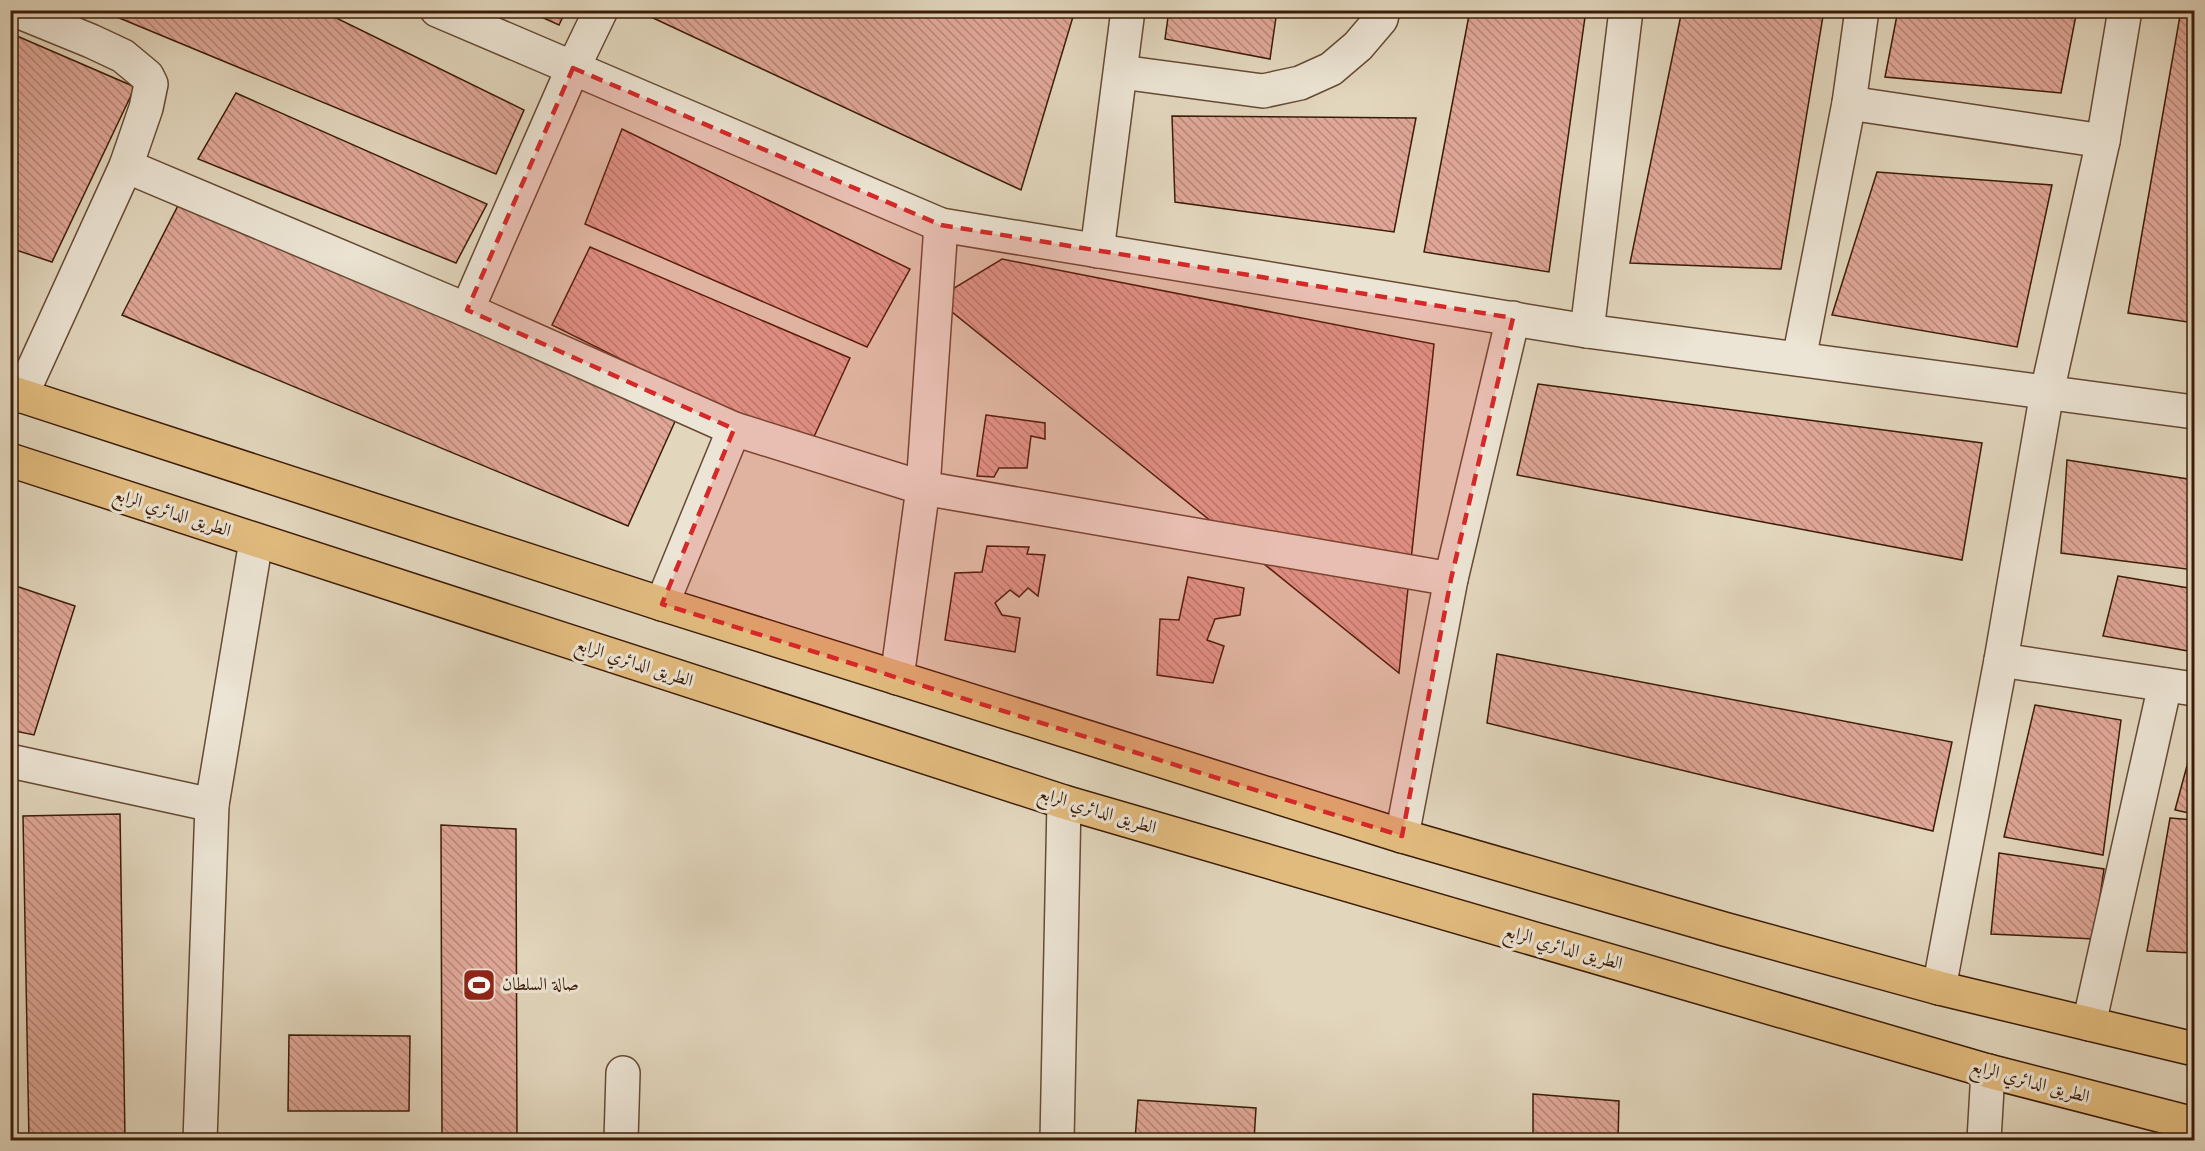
<svg xmlns="http://www.w3.org/2000/svg" width="2205" height="1151" font-family="'Old Standard TT',Amiri,serif">
  <defs>
    <pattern id="building-back-hatch" width="6" height="6" patternUnits="userSpaceOnUse" patternTransform="scale(1.5)"><rect width="6" height="6" fill="#e0a798"/><path d="M-1 5l2 2M0 0l6 6M5-1l2 2" fill="none" stroke="#b7877a"/></pattern>
  </defs>
  <rect width="100%" height="100%" fill="#e2d6bd"/>
  <filter id="stains"><feTurbulence type="fractalNoise" baseFrequency=".00333" numOctaves="4"/><feColorMatrix values="0 0 0 0 .2 0 0 0 0 .09 0 0 0 0 .02 0 0 0 .5 -.17"/></filter>
  <radialGradient id="worn" r=".72"><stop offset=".6" stop-color="#630" stop-opacity="0"/><stop offset="1" stop-color="#630" stop-opacity=".3"/></radialGradient>
  <g fill="url(#building-back-hatch)" stroke="#3c1c07" stroke-width="1.5">
    <polygon points="100,10 320,10 524,110 496,174"/>
    <polygon points="526,10 566,10 559,25"/>
    <polygon points="636,10 1075,10 1021,190"/>
    <polygon points="1169,10 1277,10 1270,59 1165,39"/>
    <polygon points="1470,10 1586,10 1549,272 1424,252"/>
    <polygon points="1682,10 1824,10 1781,269 1630,263"/>
    <polygon points="1898,10 2077,10 2061,93 1885,77"/>
    <polygon points="2181,10 2194,10 2194,323 2128,313"/>
    <polygon points="10,33 135,87 52,262 10,248"/>
    <polygon points="236,93 487,204 456,263 198,159"/>
    <polygon points="1172,116 1416,118 1394,232 1175,202"/>
    <polygon points="622,129 910,269 867,347 585,224"/>
    <polygon points="1877,172 2052,185 2017,347 1832,315"/>
    <polygon points="185,192 682,406 628,526 122,315"/>
    <polygon points="590,247 850,358 807,452 552,325"/>
    <polygon points="1002,259 1434,344 1399,673 936,299"/>
    <polygon points="1538,384 1982,443 1962,560 1517,475"/>
    <polygon points="986,415 1045,423 1045,439 1031,436 1027,468 999,468 994,477 977,476"/>
    <polygon points="2067,460 2194,480 2194,570 2061,553"/>
    <polygon points="987,546 1029,547 1027,554 1045,555 1038,596 1028,588 1019,597 1010,590 995,603 1002,615 1020,618 1015,652 945,640 955,573 982,572"/>
    <polygon points="2118,576 2194,589 2194,652 2103,636"/>
    <polygon points="1188,577 1244,588 1240,615 1215,619 1207,640 1224,646 1213,683 1157,675 1160,619 1179,620"/>
    <polygon points="10,584 75,606 34,735 10,730"/>
    <polygon points="1497,654 1952,742 1933,831 1487,723"/>
    <polygon points="2035,705 2121,720 2103,855 2004,837"/>
    <polygon points="2194,740 2194,814 2175,810"/>
    <polygon points="120,814 125,1140 29,1140 23,816"/>
    <polygon points="2170,818 2194,820 2194,953 2147,951"/>
    <polygon points="441,825 516,829 517,1140 442,1140"/>
    <polygon points="1999,853 2104,869 2094,939 1991,934"/>
    <polygon points="289,1035 410,1036 409,1111 288,1111"/>
    <polygon points="1533,1094 1619,1101 1618,1140 1533,1140"/>
    <polygon points="1138,1100 1256,1108 1254,1140 1135,1140"/>
    <polygon points="337,1139 437,1140 337,1140"/>
  </g>
  <g fill="none" stroke-linecap="round" stroke-linejoin="round">
    <g stroke="#664a34" stroke-width="36">
      <g id="street">
        <polyline points="15,10 91,41 123,56 147,76 151,84 146,108 126,166 21,396"/>
        <polyline points="437,10 941,225 1587,331 2194,412"/>
        <polyline points="1121,72 1263,91 1300,83 1331,69 1358,46 1381,19 1383,10"/>
        <polyline points="1849,103 2103,141"/>
        <polyline points="126,166 467,310 734,429 923,488 1451,579"/>
        <polyline points="1097,251 1128,10"/>
        <polyline points="467,310 573,68 601,10"/>
        <polyline points="1587,331 1626,10"/>
        <polyline points="1799,359 1849,103 1862,10"/>
        <polyline points="662,604 734,429"/>
        <polyline points="2001,660 2194,689"/>
        <polyline points="897,678 923,488 941,225"/>
        <polyline points="10,761 212,805"/>
        <polyline points="1402,836 1451,579 1513,318"/>
        <polyline points="1939,988 2001,660 2047,392 2103,141 2125,10"/>
        <polyline points="2089,1024 2165,685"/>
        <polyline points="200,1140 212,805 256,541"/>
        <polyline points="621,1140 623,1073"/>
        <polyline points="1057,1140 1064,802"/>
        <polyline points="1984,1140 1988,1071"/>
      </g>
    </g>
    <g stroke="#3c1c07" stroke-width="36">
      <g id="primary">
        <polyline points="10,392 662,604 1402,836 1724,929 1939,988 2194,1049"/>
        <polyline points="10,460 1064,802 1988,1071 2194,1124"/>
      </g>
    </g>
    <use href="#street" stroke="#ece4d4" stroke-width="33"/>
    <use href="#primary" stroke="#e1bb7e" stroke-width="33"/>
  </g>
  <path fill="#d62828" fill-opacity="0.2" stroke="#d62828" stroke-width="4.5" stroke-dasharray="12 8" stroke-linejoin="round" d="M573 68 941 225 1513 318 1451 579 1402 836 662 604 734 429 467 310Z"/>
  <defs>
    <g id="stadium-square" transform="scale(1.725)"><rect x="-9" y="-9" width="18" height="18" rx="4" fill="#8f2418" stroke="#ece4d4"/><path d="M0-5a6.5 5 0 1 0 0 10a6.5 5 0 1 0 0-10ZM-3.5-1.8h7v3.6h-7Z" fill="#fff"/></g>
  </defs>
  <g fill-rule="evenodd">
    <use href="#stadium-square" x="479" y="985"/>
  </g>
  <g text-anchor="middle" dominant-baseline="central" stroke-width="6" stroke-linejoin="round" paint-order="stroke">
    <g font-size="18" fill="#3c1c07" stroke="#ece4d4">
      <text transform="translate(172 513) rotate(18)">الطريق الدائري الرابع</text>
      <text transform="translate(634 663) rotate(18)">الطريق الدائري الرابع</text>
      <text transform="translate(1097 811) rotate(17)">الطريق الدائري الرابع</text>
      <text transform="translate(1563 948) rotate(16)">الطريق الدائري الرابع</text>
      <text transform="translate(2030 1082) rotate(15)">الطريق الدائري الرابع</text>
    </g>
    <g font-size="18" fill="#3c1c07" stroke="#ece4d4" text-anchor="start">
      <text x="502" y="985">صالة السلطان</text>
    </g>
  </g>
  <rect width="2205" height="1151" fill="none" stroke="#e2d6bd" stroke-width="36"/>
  <rect x="12" y="12" width="2181" height="1127" fill="none" stroke="#3c1c07" stroke-width="3"/>
  <rect x="18" y="18" width="2169" height="1115" fill="none" stroke="#3c1c07" stroke-width="1.5"/>
  <rect width="100%" height="100%" filter="url(#stains)"/>
  <rect width="100%" height="100%" fill="url(#worn)"/>
</svg>
